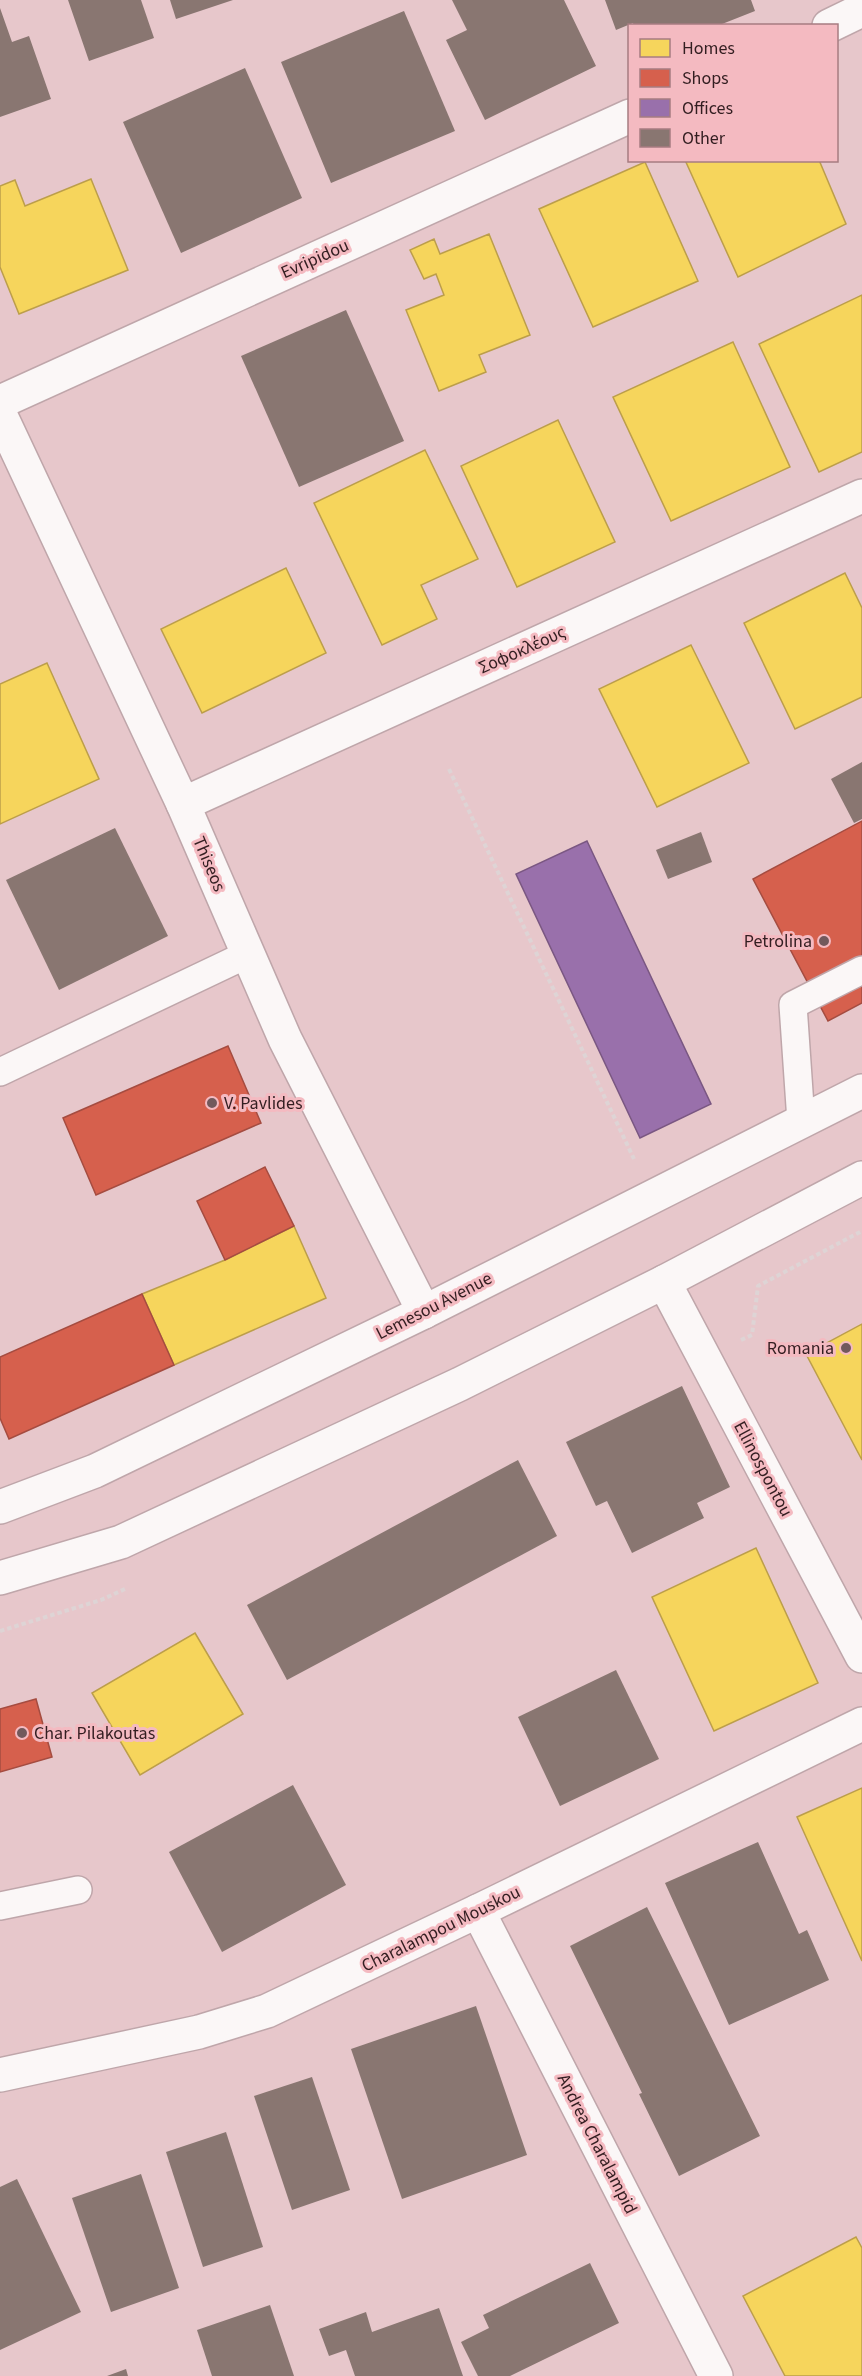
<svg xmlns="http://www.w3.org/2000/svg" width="862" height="2376" font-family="'Source Sans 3',sans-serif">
  <rect width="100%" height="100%" fill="#e7c7cb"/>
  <g fill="#f6d55c" stroke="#bc9e4a" stroke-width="1.5">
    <polygon points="685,160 819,160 846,224 738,277"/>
    <polygon points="645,162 698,281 593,327 539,209"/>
    <polygon points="91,179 128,270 19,314 0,267 0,186 15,180 25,206"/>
    <polygon points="489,234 530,335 479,355 486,372 439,391 406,310 444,295 436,274 424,279 410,250 434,239 440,254"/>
    <polygon points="862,295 862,452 819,472 759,344"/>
    <polygon points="733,342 790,467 671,521 613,397"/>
    <polygon points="558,420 615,542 517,587 461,466"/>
    <polygon points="425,450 478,559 421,585 437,619 382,645 314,503"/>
    <polygon points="286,568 326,653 202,713 161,629"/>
    <polygon points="845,573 862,608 862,697 795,729 744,623"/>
    <polygon points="691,645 749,763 657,807 599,689"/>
    <polygon points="47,663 99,779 0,824 0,684"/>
    <polygon points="294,1226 326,1298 174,1365 142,1294 225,1260"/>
    <polygon points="862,1324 862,1460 806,1354"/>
    <polygon points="756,1548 818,1683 714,1731 652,1597"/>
    <polygon points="195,1633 243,1714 140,1775 92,1693"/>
    <polygon points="862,1788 862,1961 797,1817"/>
    <polygon points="856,2237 862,2248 862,2376 785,2376 743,2296"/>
  </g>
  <g fill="#d6604d" stroke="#a54c40" stroke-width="1.5">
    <polygon points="862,821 862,1003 828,1021 753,879"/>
    <polygon points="228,1046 261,1123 96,1195 63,1118"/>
    <polygon points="265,1167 294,1226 225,1260 197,1201"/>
    <polygon points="142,1294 174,1365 9,1439 0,1418 0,1357"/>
    <polygon points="36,1699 52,1757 0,1772 0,1709"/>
  </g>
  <polygon fill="#9970ab" stroke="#7a5782" stroke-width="1.5" points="587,841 711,1104 640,1138 516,874"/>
  <g fill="#897671">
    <polygon points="68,0 141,0 154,38 89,61"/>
    <polygon points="170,0 233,0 176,19"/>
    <polygon points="452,0 564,0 596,66 485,120 446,40 467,30"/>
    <polygon points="605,0 751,0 755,11 717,26 634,26 633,23 616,30"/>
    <polygon points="0,8 12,42 29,36 51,99 0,117"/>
    <polygon points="404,11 455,131 331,183 281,62"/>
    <polygon points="245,68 302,198 181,253 123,122"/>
    <polygon points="346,310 404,441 299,487 241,356"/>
    <polygon points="862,762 862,819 854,823 831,779"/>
    <polygon points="115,828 168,936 59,990 6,880"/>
    <polygon points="701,832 712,862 668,879 656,850"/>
    <polygon points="682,1386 730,1487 697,1503 704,1518 632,1553 607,1501 596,1506 566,1442"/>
    <polygon points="518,1460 557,1536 287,1680 247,1605"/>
    <polygon points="616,1670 659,1759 560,1806 518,1717"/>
    <polygon points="293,1785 346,1885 222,1952 169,1852"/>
    <polygon points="758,1842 799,1934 807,1930 829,1980 729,2025 665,1883"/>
    <polygon points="647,1907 760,2136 679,2176 639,2094 642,2093 570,1946"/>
    <polygon points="476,2006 527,2155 402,2199 351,2049"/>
    <polygon points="312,2077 350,2190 292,2210 254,2096"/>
    <polygon points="226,2132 263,2247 203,2267 166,2152"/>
    <polygon points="141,2174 179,2288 111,2312 72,2198"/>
    <polygon points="17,2179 81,2312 0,2350 0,2187"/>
    <polygon points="590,2263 619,2323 510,2376 478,2376 461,2342 489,2328 483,2315"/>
    <polygon points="270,2305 294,2376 212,2376 197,2330"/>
    <polygon points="439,2308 463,2376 355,2376 346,2350 329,2356 319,2329 366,2312 372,2332"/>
    <polygon points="126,2369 128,2376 107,2376"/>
  </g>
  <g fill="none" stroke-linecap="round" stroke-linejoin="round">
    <g stroke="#bfa6aa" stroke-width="30">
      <g id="lane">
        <polyline points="0,1072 248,954"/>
        <polyline points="801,1121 793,1005 862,970"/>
        <polyline points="0,1906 78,1890"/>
      </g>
    </g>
    <g stroke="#bfa6aa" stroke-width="36">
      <g id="street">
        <polyline points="829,26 862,10"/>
        <polyline points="0,402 630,116"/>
        <polyline points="0,414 183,804 285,1039 424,1312"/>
        <polyline points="183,804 862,496"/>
        <polyline points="664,1282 862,1656"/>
        <polyline points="478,1911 716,2376"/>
        <polyline points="0,2075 199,2032 267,2011 478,1911 862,1724"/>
      </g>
    </g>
    <g stroke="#bfa6aa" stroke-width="36">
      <g id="primary">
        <polyline points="0,1507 95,1471 424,1312 862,1091"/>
        <polyline points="0,1578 121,1542 460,1384 664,1282 862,1178"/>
      </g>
    </g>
    <g stroke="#ded4d5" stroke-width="4" stroke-dasharray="4.5 3" stroke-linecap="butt">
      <polyline points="449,769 634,1159"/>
      <polyline points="741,1340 752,1335 758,1286 862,1231"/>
      <polyline points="0,1631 101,1600 127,1588"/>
    </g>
    <use href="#lane" stroke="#fbf7f7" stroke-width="27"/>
    <use href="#street" stroke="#fbf7f7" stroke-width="33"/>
    <use href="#primary" stroke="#fbf7f7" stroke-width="33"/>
  </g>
  <g fill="#72595c" stroke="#f4bac1" stroke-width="2">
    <circle cx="824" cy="941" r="6"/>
    <circle cx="212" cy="1103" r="6"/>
    <circle cx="846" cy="1348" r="6"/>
    <circle cx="22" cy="1733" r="6"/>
  </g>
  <g text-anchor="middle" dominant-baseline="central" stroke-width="6" stroke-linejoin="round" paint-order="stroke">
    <g font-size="18" fill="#331e21" stroke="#f4bac1">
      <text transform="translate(315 259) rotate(-24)">Evripidou</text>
      <text transform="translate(522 650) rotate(-24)">Σοφοκλέους</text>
      <text transform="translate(209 864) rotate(67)">Thiseos</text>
      <text transform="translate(434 1306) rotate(-27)">Lemesou Avenue</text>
      <text transform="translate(763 1469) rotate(62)">Ellinospontou</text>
      <text transform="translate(441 1929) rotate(-26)">Charalampou Mouskou</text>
      <text transform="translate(597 2144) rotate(63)">Andrea Charalampid</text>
    </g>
    <g font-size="18" fill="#331e21" stroke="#f4bac1" text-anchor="end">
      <text x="812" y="941">Petrolina</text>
      <text x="224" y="1103" text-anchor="start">V. Pavlides</text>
      <text x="834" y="1348">Romania</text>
      <text x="34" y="1733" text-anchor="start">Char. Pilakoutas</text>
    </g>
  </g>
  <rect x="628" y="24" width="210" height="138" fill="#f4bac1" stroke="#a77c81" stroke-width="1.5"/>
  <rect x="640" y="39" width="30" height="18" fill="#f6d55c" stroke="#a77c81" stroke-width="1.5"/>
  <text x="682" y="54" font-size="18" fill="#331e21">Homes</text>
  <rect x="640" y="69" width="30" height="18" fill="#d6604d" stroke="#a77c81" stroke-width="1.5"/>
  <text x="682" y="84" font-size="18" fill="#331e21">Shops</text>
  <rect x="640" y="99" width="30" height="18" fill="#9970ab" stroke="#a77c81" stroke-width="1.5"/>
  <text x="682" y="114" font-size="18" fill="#331e21">Offices</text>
  <rect x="640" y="129" width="30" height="18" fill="#897671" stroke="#a77c81" stroke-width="1.5"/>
  <text x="682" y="144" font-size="18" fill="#331e21">Other</text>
</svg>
